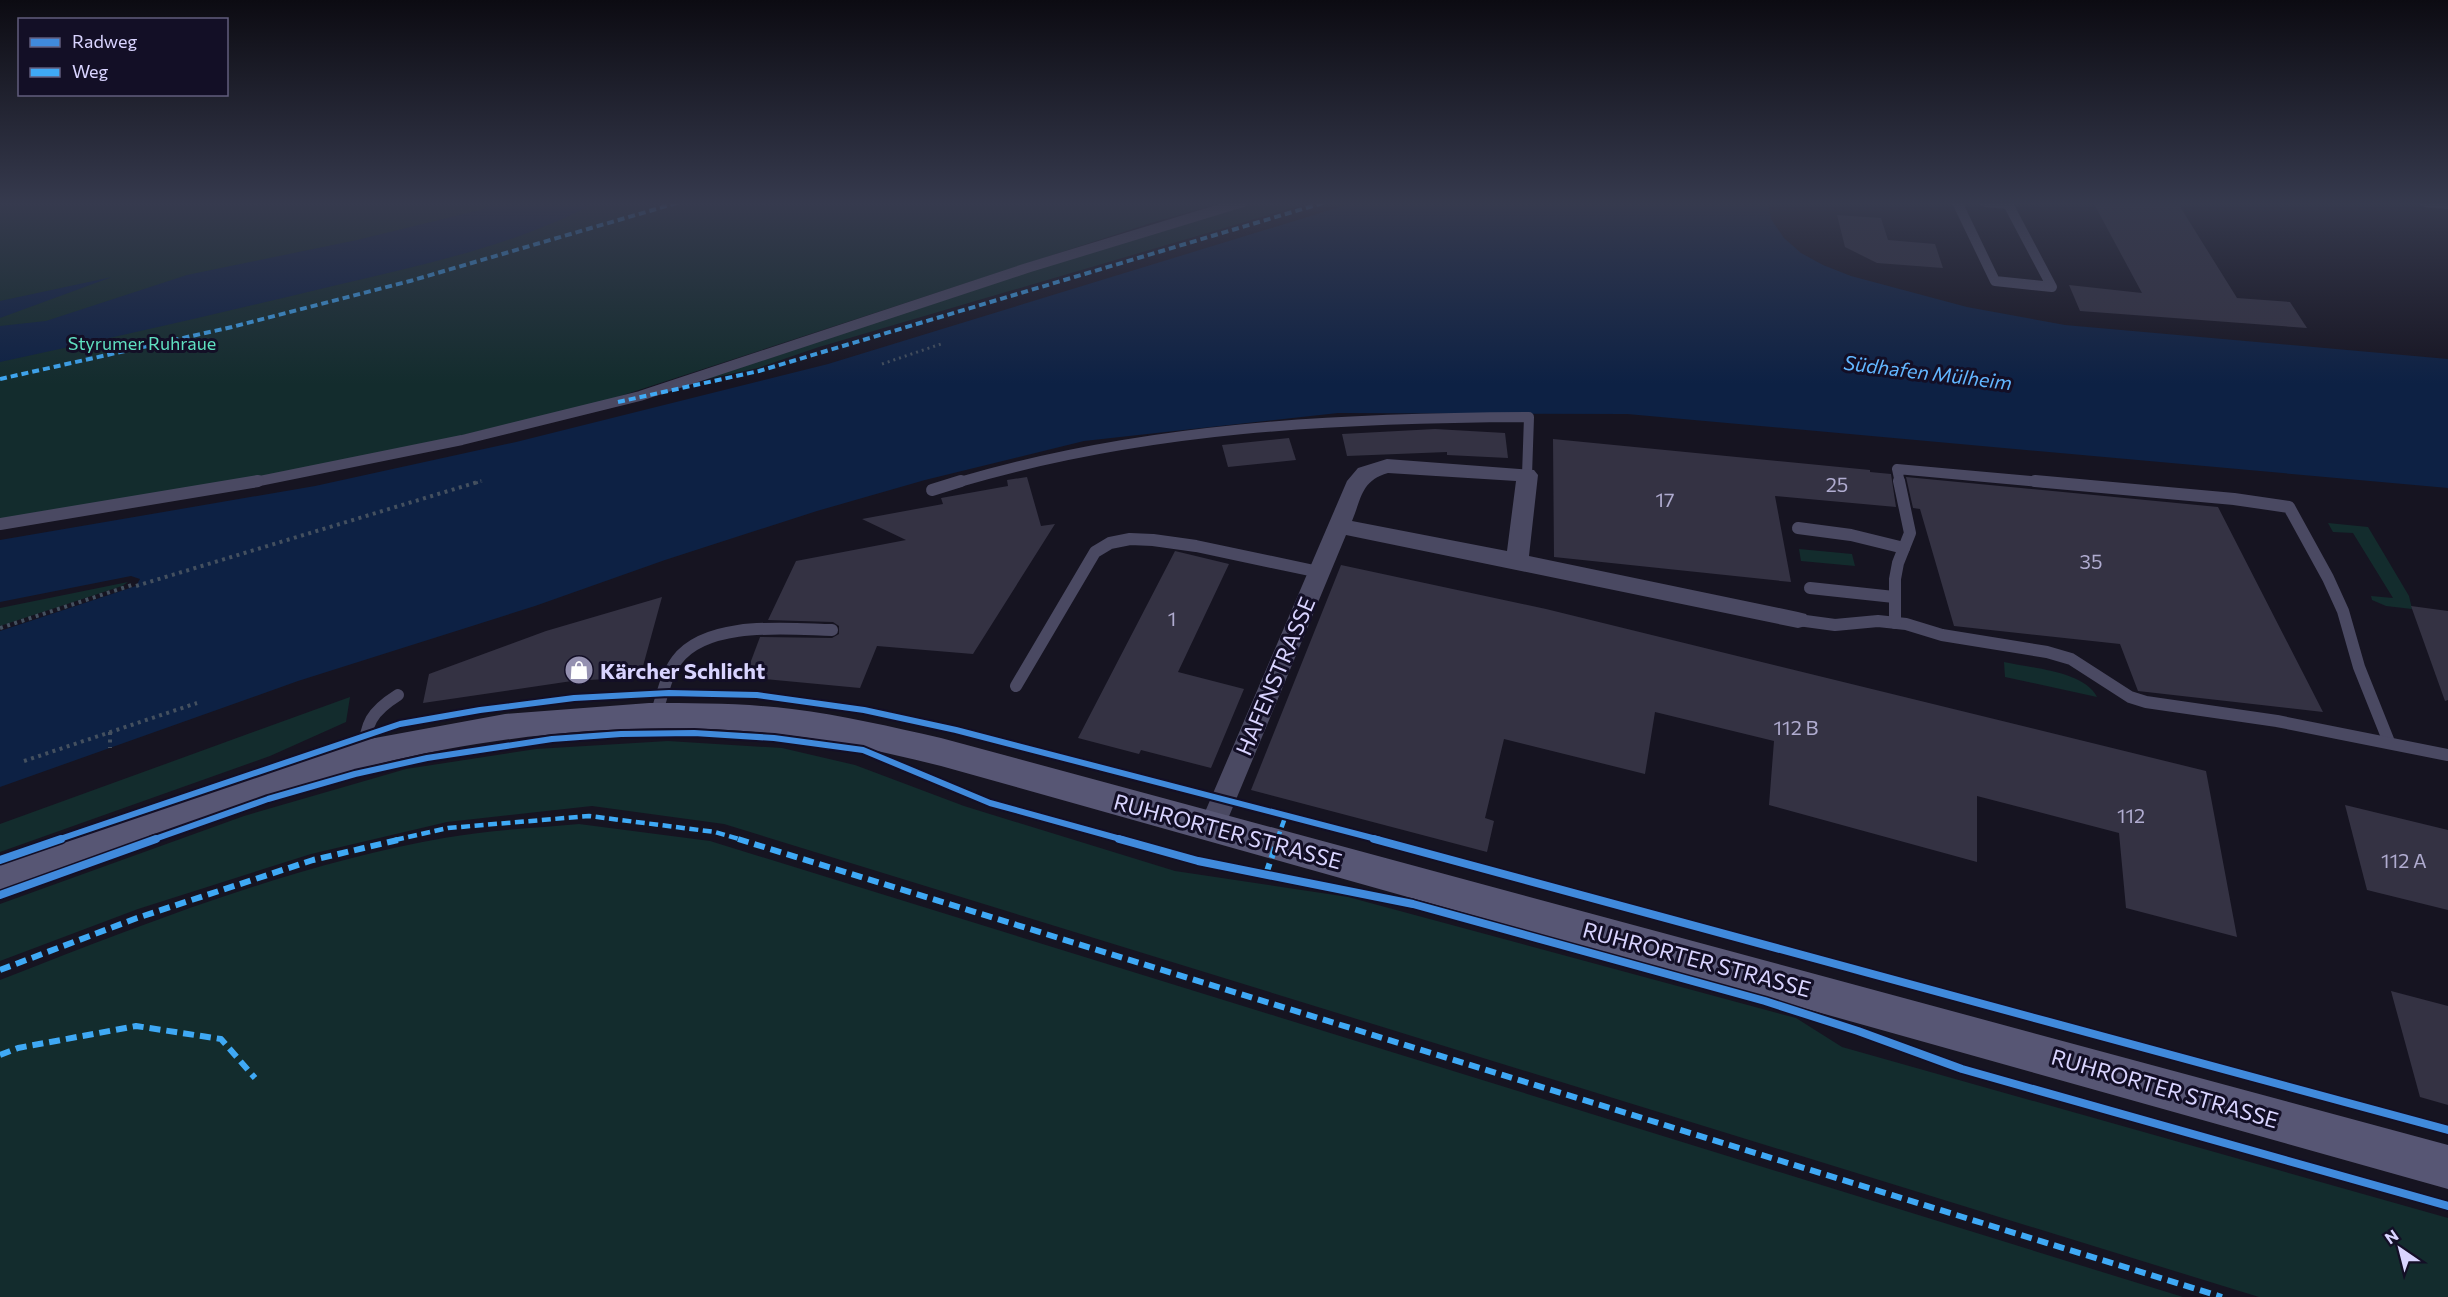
<svg xmlns="http://www.w3.org/2000/svg" width="2448" height="1297" font-family="Commissioner,sans-serif">
  <rect width="100%" height="100%" fill="#161421"/>
  <g fill="#132c2d">
    <polygon points="0,202 1225,202 1151,223 602,402 350,462 0,519"/>
    <polygon points="1255,202 1313,202 819,347 758,368 680,385 1157,230"/>
    <polygon points="2328,523 2368,527 2409,596 2412,609 2386,606 2372,600 2371,596 2393,598 2353,533 2333,532"/>
    <polygon points="1799,549 1852,554 1855,566 1801,561"/>
    <polygon points="128,582 122,586 0,626 0,608"/>
    <path d="M2004 662C2030 668 2084 671 2097 697L2005 677Z"/>
    <polygon points="350,697 346,722 270,756 0,852 0,824"/>
    <polygon points="668,741 782,748 855,765 964,806 1175,871 1348,897 1796,1018 1842,1047 2448,1218 2448,1297 2259,1297 724,824 592,806 447,822 311,854 138,909 0,961 0,904 244,816 406,769 536,749"/>
    <path d="M579 824 710 841 2183 1297H0V980C144 924 291 865 444 838 488 830 535 828 579 824Z"/>
  </g>
  <g fill="#0d2144">
    <path d="M496 202H597C517 245 425 264 337 285 225 312 113 338 0 362V326L46 321 187 275 357 240 480 210Z"/>
    <polygon points="1356,202 1768,202 1771,219 1784,238 1801,253 1823,265 1851,276 1967,307 2065,325 2448,359 2448,488 1627,414 1338,413 1084,441 925,480 817,511 665,560 535,606 298,681 0,787 0,631 136,586 140,579 131,576 0,602 0,540 315,486 516,442 828,364"/>
    <polygon points="112,277 0,318 0,301"/>
  </g>
  <g fill="#343243">
    <polygon points="2093,202 2166,202 2179,205 2237,298 2290,302 2307,328 2080,311 2069,285 2142,293"/>
    <polygon points="1837,215 1881,218 1888,240 1935,244 1943,268 1877,263 1845,247"/>
    <polygon points="1435,429 1505,433 1508,458 1447,455 1447,452 1347,456 1342,434"/>
    <polygon points="1289,438 1296,460 1228,467 1222,445"/>
    <polygon points="1553,439 1870,470 1870,472 1891,474 1896,507 1775,496 1791,582 1554,557"/>
    <polygon points="1027,477 1041,526 1055,524 973,654 877,646 860,688 745,677 760,637 832,638 839,634 839,626 833,622 768,620 796,561 906,540 862,519 943,504 941,498 1008,486 1007,480"/>
    <polygon points="1906,477 2218,507 2323,712 2138,691 2120,644 1954,626 1920,509 1913,508"/>
    <polygon points="1175,551 1229,564 1178,672 1244,689 1211,768 1141,750 1139,754 1078,738"/>
    <polygon points="1341,565 1546,609 2206,771 2237,937 2126,908 2119,833 1977,796 1977,862 1769,805 1774,741 1655,712 1645,774 1504,739 1485,818 1494,821 1487,852 1251,790"/>
    <polygon points="662,597 640,677 572,681 423,703 429,674 546,631"/>
    <polygon points="2411,606 2448,611 2448,700 2445,701"/>
    <polygon points="2345,805 2448,830 2448,910 2367,890"/>
    <polygon points="2391,991 2448,1006 2448,1105 2420,1097"/>
  </g>
  <g fill="none" stroke-linecap="round" stroke-linejoin="round">
    <g stroke="#44505f" stroke-width="3" stroke-dasharray="2 4" stroke-linecap="butt">
      <polyline points="882,364 941,344"/>
      <polyline points="476,483 482,481"/>
    </g>
    <g stroke="#44505f" stroke-width="4" stroke-dasharray="3 4.5" stroke-linecap="butt">
      <polyline points="136,586 481,481"/>
      <polyline points="0,628 135,584"/>
      <polyline points="110,732 110,748"/>
      <polyline points="24,761 197,703"/>
    </g>
    <g stroke="#4a4962" stroke-width="10">
      <polyline points="1957,202 1995,281 2052,287 2008,204 1985,202"/>
      <polyline points="250,483 462,440 640,396 1027,268 1243,202"/>
      <path d="M956 483C1145 427 1334 418 1529 417L1527 475"/>
      <polyline points="1900,483 1897,469 2052,483"/>
    </g>
    <g stroke="#4a4962" stroke-width="12">
      <polyline points="2035,481 2234,499 2289,507 2328,578 2343,611 2359,667 2389,742"/>
      <polyline points="932,490 961,481"/>
      <polyline points="0,524 258,481"/>
      <polyline points="1798,528 1851,535 1904,548"/>
      <polyline points="1810,588 1894,597"/>
      <polyline points="1798,620 1835,625 1878,621 1906,624 1942,635 2047,652 2071,659 2130,697 2146,702 2277,721 2448,755"/>
      <polyline points="1895,623 1895,579 1898,563 1910,533 1899,481"/>
      <polyline points="1016,686 1095,552 1110,543 1130,539 1153,540 1196,546 1319,572"/>
      <path d="M655 717C662 699 665 676 677 660 707 620 787 629 832 630"/>
      <path d="M363 754C366 723 371 712 398 695"/>
    </g>
    <g fill="#4a4962" fill-rule="evenodd">
      <polygon points="2416,202 2448,202 2448,209 2424,207"/>
      <path d="M1387 459 1534 470 1538 475 1529 556 1798 612 1806 614 1810 620 1806 626 1798 628 1346 535 1225 826 1222 834 1212 837 1202 834 1199 826 1347 481 1358 468ZM1388 473 1516 481 1507 551 1352 521C1362 497 1361 481 1388 473Z"/>
    </g>
    <path fill="#575674" fill-rule="evenodd" d="M649 703C697 703 744 703 792 709 842 715 892 727 941 738L2448 1145V1189L941 766C892 754 843 742 793 736 648 717 485 734 344 773 300 785 258 802 215 817 144 843 72 870 0 895V863L269 768 364 740 505 714Z"/>
    <g stroke="#3fa9f5" stroke-width="4" stroke-dasharray="7 4" stroke-linecap="butt">
      <polyline points="0,379 232,327 410,281 680,202"/>
      <polyline points="618,402 759,371 1326,202"/>
    </g>
    <g stroke="#3fa9f5" stroke-width="4.5" stroke-dasharray="9 4.5" stroke-linecap="butt">
      <polyline points="395,840 448,828 589,816 715,832 742,840"/>
      <polyline points="1277,840 1286,815"/>
    </g>
    <g stroke="#3fa9f5" stroke-width="6" stroke-dasharray="11 6" stroke-linecap="butt">
      <polyline points="738,839 2222,1297"/>
      <polyline points="1266,874 1278,839"/>
      <polyline points="0,970 137,918 313,860 402,839"/>
      <polyline points="0,1055 18,1048 136,1026 221,1039 255,1078"/>
    </g>
    <g stroke="#130f26" stroke-width="10">
      <g id="cycleway-far1">
        <polyline points="57,840 400,724 480,710 574,698 669,693 757,695 864,710 956,730 1380,840"/>
        <polyline points="152,840 268,799 355,774 427,758 552,739 621,734 694,733 774,738 863,750 990,803 1124,840"/>
      </g>
    </g>
    <g stroke="#130f26" stroke-width="11">
      <g id="cycleway">
        <polyline points="1119,839 1198,861 1413,904 1765,1001 1858,1031 1962,1069 2448,1206"/>
        <polyline points="1374,839 2448,1130"/>
        <polyline points="0,860 61,839"/>
        <polyline points="0,895 156,839"/>
      </g>
    </g>
    <use href="#cycleway-far1" stroke="#408adc" stroke-width="6"/>
    <use href="#cycleway" stroke="#408adc" stroke-width="8"/>
  </g>
  <linearGradient id="sky" x2="0" y2="1"><stop stop-color="#0c0b12"/><stop offset="0.53" stop-color="#363a4e"/><stop offset="1" stop-color="#363a4e" stop-opacity="0"/></linearGradient>
  <rect width="2448" height="384" fill="url(#sky)"/>
  <defs>
    <g id="shop-disc" transform="scale(1.5)"><circle r="9.5" fill="#9591b1" stroke="#130f26"/><path d="M-5-2.5h2.3a2.7 3.5 0 0 1 5.4 0H5L5.5 6h-11ZM-1.5-2.5h3a1.5 2.3 0 0 0-3 0Z" fill="#fff"/></g>
  </defs>
  <g fill-rule="evenodd">
    <use href="#shop-disc" x="579" y="670"/>
  </g>
  <g text-anchor="middle" dominant-baseline="central" stroke-width="6" stroke-linejoin="round" paint-order="stroke">
    <g font-size="18" fill="#5fe0c0" stroke="#130f26">
      <text x="142" y="343">Styrumer Ruhraue</text>
    </g>
    <g font-size="20" font-style="italic" fill="#62b6ff" stroke="#130f26">
      <text transform="translate(1928 372) rotate(7)">Südhafen Mülheim</text>
    </g>
    <g font-size="20" fill="#b0acd0">
      <text x="1837" y="484">25</text>
      <text x="1665" y="499">17</text>
      <text x="2091" y="561">35</text>
      <text x="1172" y="618">1</text>
      <text x="1796" y="727">112 B</text>
      <text x="2131" y="815">112</text>
      <text x="2404" y="860">112 A</text>
    </g>
    <g font-size="22" font-weight="bold" fill="#d9d4ff" stroke="#130f26" text-anchor="start">
      <text x="600" y="670">Kärcher Schlicht</text>
    </g>
    <g font-size="22" fill="#d9d4ff" stroke="#130f26">
      <text transform="translate(1275 676) rotate(-67)">HAFENSTRASSE</text>
      <text transform="translate(1228 831) rotate(15)">RUHRORTER STRASSE</text>
      <text transform="translate(1697 959) rotate(15)">RUHRORTER STRASSE</text>
      <text transform="translate(2165 1088) rotate(16)">RUHRORTER STRASSE</text>
    </g>
  </g>
  <rect x="18" y="18" width="210" height="78" fill="#130f26" stroke="#625e7d" stroke-width="1.5"/>
  <rect x="30" y="38" width="30" height="9" fill="#408adc" stroke="#625e7d" stroke-width="1.5"/>
  <text x="72" y="48" font-size="18" fill="#d9d4ff">Radweg</text>
  <rect x="30" y="68" width="30" height="9" fill="#3fa9f5" stroke="#625e7d" stroke-width="1.5"/>
  <text x="72" y="78" font-size="18" fill="#d9d4ff">Weg</text>
  <g transform="translate(2400 1249) rotate(325)" stroke="#130f26" stroke-width="4.5" paint-order="stroke">
  <path d="M0-4.5L10 22L0 15L-10 22Z" fill="#d9d4ff"/>
  <text y="-9" font-size="16" font-weight="bold" text-anchor="middle" fill="#d9d4ff">N</text>
  </g>
</svg>
